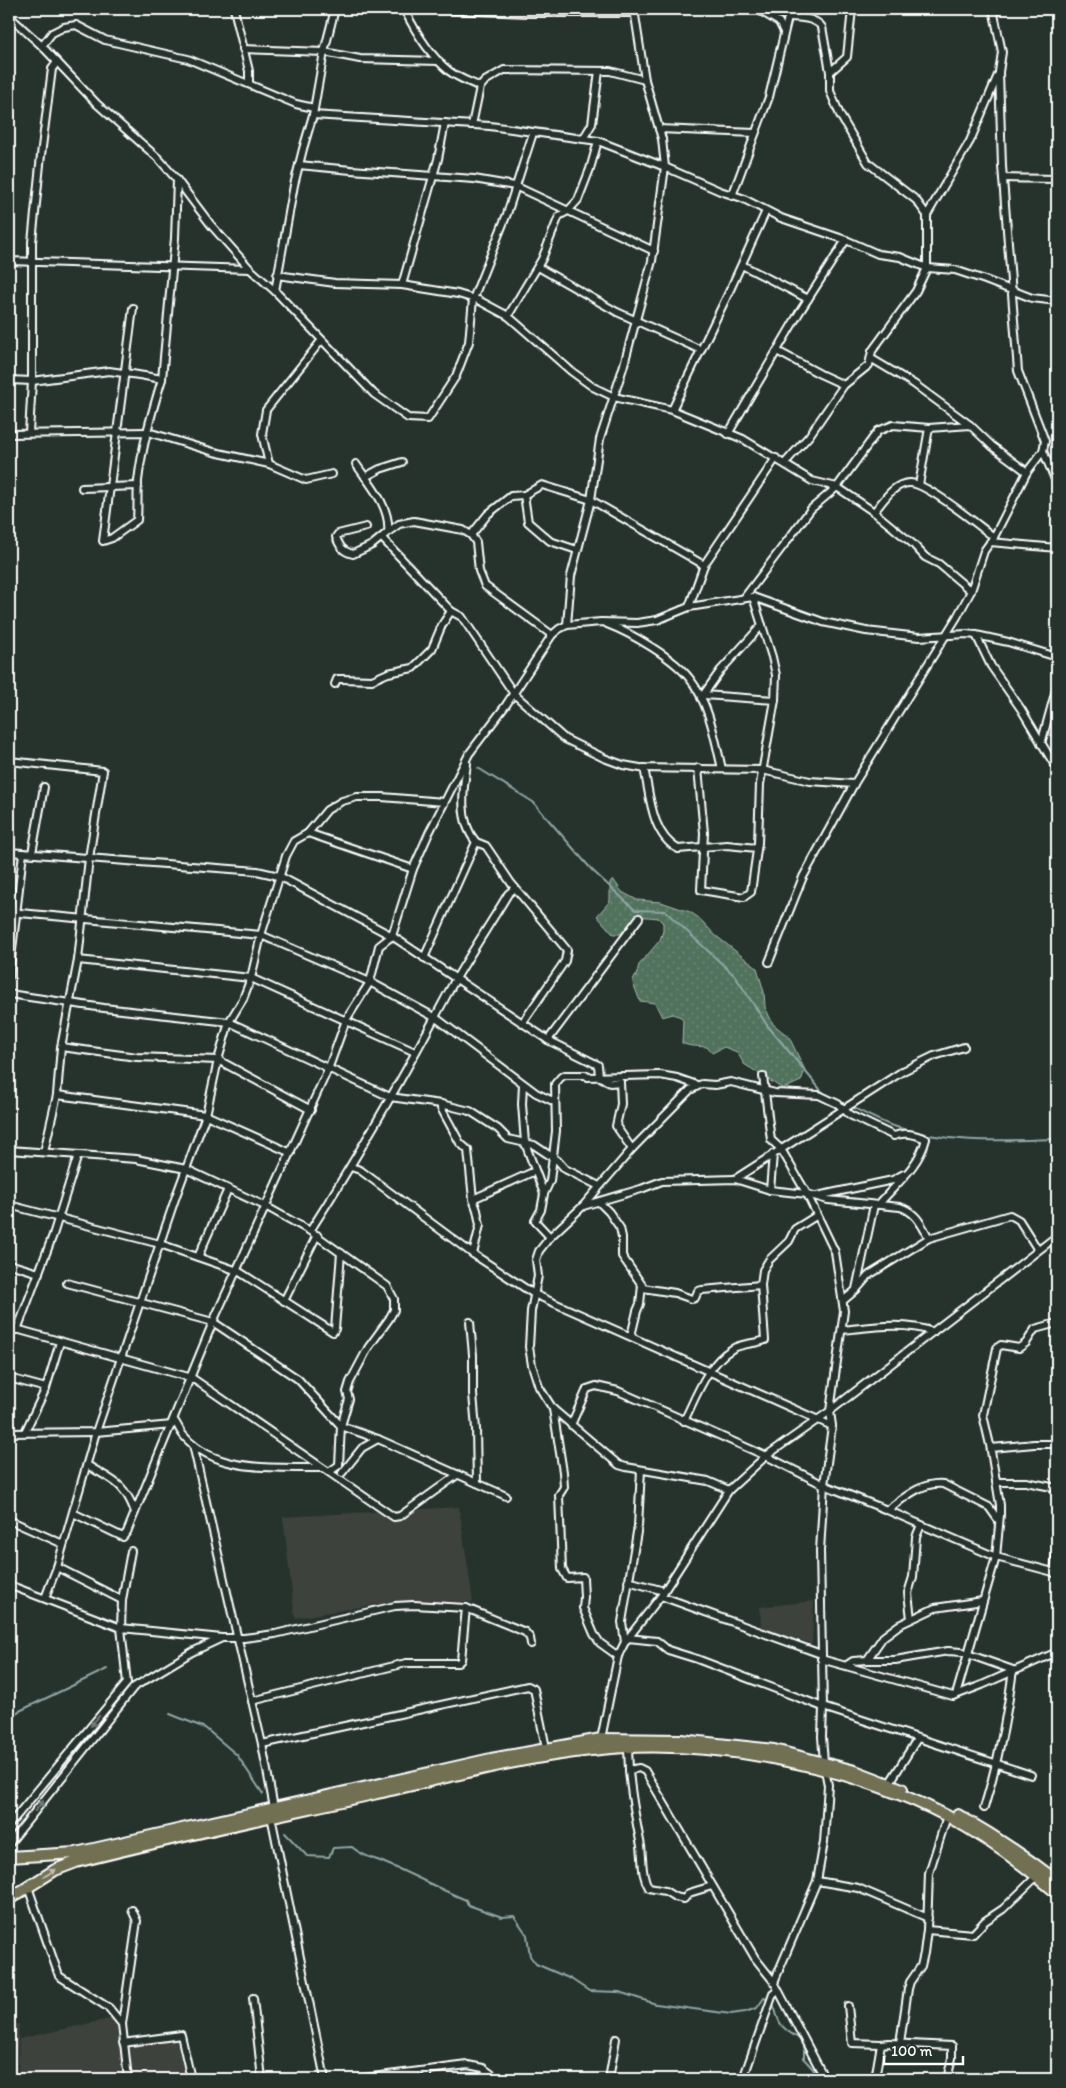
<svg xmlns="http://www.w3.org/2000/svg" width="1066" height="2088" font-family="Itim,sans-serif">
  <defs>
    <pattern id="grass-dots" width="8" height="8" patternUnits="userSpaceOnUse" patternTransform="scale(1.25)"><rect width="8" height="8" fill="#51735d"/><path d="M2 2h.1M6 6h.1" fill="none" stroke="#6b8875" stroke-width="1.8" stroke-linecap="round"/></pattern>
  </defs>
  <rect width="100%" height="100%" fill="#26332d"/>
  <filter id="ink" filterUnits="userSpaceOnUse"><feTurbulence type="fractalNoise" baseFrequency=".02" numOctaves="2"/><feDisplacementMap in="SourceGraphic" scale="10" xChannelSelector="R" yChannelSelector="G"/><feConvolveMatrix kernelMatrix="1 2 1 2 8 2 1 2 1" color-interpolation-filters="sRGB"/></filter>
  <g filter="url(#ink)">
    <g fill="#3c423c">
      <polygon points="459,1507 473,1602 396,1601 295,1618 283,1517"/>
      <polygon points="814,1601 812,1644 761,1628 760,1607"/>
      <polygon points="118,2017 126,2079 18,2079 19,2039"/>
      <polygon points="19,2024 16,2079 9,2079 9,2025"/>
      <polygon points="179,2036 185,2079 129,2079 125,2045"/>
    </g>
    <path fill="url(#grass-dots)" stroke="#a8b9ae" d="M613 879 622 892 637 900 661 902 690 912 699 918 715 935 757 968 764 992 765 1007 773 1024 789 1037 805 1070 801 1081 783 1089 744 1064 737 1052 724 1047 712 1053 707 1047C700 1046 689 1047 682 1043L683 1021 681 1017 673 1014 662 1017 655 1003 640 1001 633 983V979L636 976 639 965 660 940 663 931V923L658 918C628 914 639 921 620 934H613L597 916 610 901V882Z"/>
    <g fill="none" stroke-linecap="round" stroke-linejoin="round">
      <g stroke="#8fa6a6" stroke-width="2">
        <polyline points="478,768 533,802 592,870 635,910 665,911 735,976 767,1025 824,1094 847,1105"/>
        <path d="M852 1107C864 1113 877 1120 890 1125 945 1144 1001 1141 1057 1139"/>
        <polyline points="170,1714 205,1728 237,1755 263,1794"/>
        <polyline points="9,1716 107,1669"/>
        <path d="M285 1833 307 1856 329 1857 333 1848 352 1847C363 1857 374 1858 387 1864 414 1875 439 1889 466 1900L468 1905 502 1917 514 1916 527 1935 530 1956 536 1964 571 1979 589 1991 619 1992 656 2004 731 2014 745 2012 757 2008 764 1998 769 2000"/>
        <path d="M772 2003C776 2008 775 2012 778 2018 781 2029 793 2034 801 2040L804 2050V2059L814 2070 812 2079"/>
      </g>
      <g stroke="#fff" stroke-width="10">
        <g id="street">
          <polyline points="234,9 249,71 249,84"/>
          <path d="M404 9C415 31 429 55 449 71 458 78 470 82 480 87"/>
          <polyline points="423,9 529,13 634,13"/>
          <polyline points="757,9 779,22 784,32"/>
          <polyline points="9,16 42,46 97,104 159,159 177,180 211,225 250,269 275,291 374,394 408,418 428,419 456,376 469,342 473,299 507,214 533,133"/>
          <path d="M788 17C800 18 814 17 822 27L830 72V91L840 115 868 163 916 200 927 215"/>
          <polyline points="42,46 52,33 64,27 76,25 105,40 188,59 296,104 314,108"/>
          <polyline points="243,49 324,52 360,59 439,61"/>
          <polyline points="830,72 847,57 852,9"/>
          <polyline points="313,115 490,126 598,141 665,167 720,191 742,198 781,218 846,240 878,254 900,257 927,268 955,270 985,280 1032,298 1057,301"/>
          <polyline points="472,125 480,87 485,81 504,70 610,71 645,80"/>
          <polyline points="659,129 755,133"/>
          <polyline points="583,139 592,124 599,71"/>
          <polyline points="299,165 351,170 474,179 515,186 654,251"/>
          <polyline points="1003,178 1057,179"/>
          <polyline points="732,196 769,97 790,9"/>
          <polyline points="9,261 250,269"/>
          <polyline points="742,265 808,299"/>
          <polyline points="538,267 617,312 701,350"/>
          <polyline points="277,275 335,283 402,285 458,294 478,300 508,316 571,371 593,387 614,397 672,410 743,439 812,481 837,487 874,512 913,544 925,557 939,564 971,591"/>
          <polyline points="402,285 438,159 445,123"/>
          <polyline points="275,291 294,185 303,149 313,115 324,52 335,9"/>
          <polyline points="508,316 542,259 559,216 568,211 578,200 590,169 598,141"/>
          <polyline points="777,351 820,374 844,385"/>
          <polyline points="872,359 914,384 970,425"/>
          <polyline points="162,379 175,238 177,180"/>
          <path d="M9 380 32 381 109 371 123 373C136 374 149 377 162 379 152 412 142 446 138 481 137 494 138 507 137 520L112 538 103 541C113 463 123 386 133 308"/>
          <polyline points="672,410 729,292 766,211"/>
          <polyline points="29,433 32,381 32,242 41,155 52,69 57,62"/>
          <polyline points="9,434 148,432 214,452 269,464 306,480 332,474"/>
          <polyline points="728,434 799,313 846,240"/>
          <polyline points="1043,451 1057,484"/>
          <polyline points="785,463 809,436 844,385 869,365 872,351 916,291 927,268 927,215 970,141 998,75"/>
          <polyline points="269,464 262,434 266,410 321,341"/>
          <path d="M356 464C369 483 391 507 388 532L372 545 353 554C342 551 340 547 336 537L338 534 366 527"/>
          <polyline points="365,477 380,469 402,462"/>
          <polyline points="919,485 929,428"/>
          <polyline points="82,488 138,486"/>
          <polyline points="524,495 528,522 550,541 577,550"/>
          <path d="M874 512C884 500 893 484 909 483 925 481 979 526 994 537"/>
          <polyline points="388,532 399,524 414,521 463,530 471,535 476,542 479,571 485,586 552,635"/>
          <polyline points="471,535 488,514 511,496 524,495 542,485 591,500 704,565"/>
          <polyline points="382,538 451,611 462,617 514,694 565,739 604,758 623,765 640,768 762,770 810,781 854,784"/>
          <polyline points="990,542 1057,548"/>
          <polyline points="744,598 811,509 837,487 878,431 893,425 929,428 970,425 992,446 1027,472"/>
          <polyline points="689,607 704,565 776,458"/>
          <path d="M607 624C631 633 674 658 690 679 709 703 715 739 722 769"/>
          <polyline points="567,625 571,576 591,500 600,439 623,368 652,261 665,167 662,139 645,80 634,9"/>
          <polyline points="976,635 991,666 1021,709 1057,769"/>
          <polyline points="335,684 337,679 342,679 372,680 388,673 413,668 432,649 442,625 451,611"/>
          <polyline points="704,695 775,700"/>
          <polyline points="701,698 721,670 762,625"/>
          <polyline points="1041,744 1057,686"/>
          <polyline points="9,761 103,771 89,858 78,960 61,1047 57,1095 44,1152"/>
          <path d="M644 768C650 795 651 834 678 849L727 845 757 848"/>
          <polyline points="698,768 704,833 701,890 744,897 751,892 758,843 760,784 775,700 776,675 772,657 753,597"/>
          <polyline points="308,833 413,869"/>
          <polyline points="476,842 486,846 511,883 567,950 565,961 523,1022"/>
          <polyline points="9,852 257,871 279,876 392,936 548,1040 598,1065 599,1076 610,1083 620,1082 621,1104 616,1126 632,1149"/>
          <polyline points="32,853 44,787"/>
          <polyline points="9,912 261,935 370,982 436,1018 536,1093 555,1102"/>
          <path d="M424 958 476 842C458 821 463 789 467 764"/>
          <polyline points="78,960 251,978 415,1052"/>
          <polyline points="769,962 803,877 854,784 957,617 971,591 984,551 994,537 1027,472 1043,451 1045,441 1018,371 1002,166 999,72 1002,52 993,9"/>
          <polyline points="9,977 23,853"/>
          <polyline points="9,994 104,1008 229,1022 390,1097 441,1104 470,1111 498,1129 508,1139 534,1145 558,1161 565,1169 599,1186"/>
          <polyline points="548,1040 639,918"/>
          <polyline points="61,1047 137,1057 218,1060 311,1110"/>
          <polyline points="763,1076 771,1140 781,1149 807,1194 835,1252 844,1311 830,1411 832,1426 824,1485 820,1551 823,1707 822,1737 824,1762"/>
          <polyline points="523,1084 522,1104 525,1143 544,1194"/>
          <polyline points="57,1095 206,1115 291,1153"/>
          <polyline points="441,1104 441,1108 460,1143 468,1150 473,1199 477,1210 480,1225 473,1254"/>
          <path d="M9 1150 136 1159 186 1169 267 1207 310 1231C360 1153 406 1072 449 991 467 958 489 926 508 894L515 888"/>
          <polyline points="351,1167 360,1170 473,1254 534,1294 832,1426"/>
          <polyline points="735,1179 903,1071 934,1056 964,1047"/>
          <polyline points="770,1190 773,1154"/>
          <polyline points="817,1196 893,1180 904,1174"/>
          <polyline points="473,1199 535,1171"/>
          <polyline points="599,1202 609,1212 620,1228 622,1237 622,1256 642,1285 640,1304 637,1311 631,1336"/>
          <polyline points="9,1205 160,1244 238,1271 333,1332 335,1329 341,1253"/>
          <path d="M583 1206 632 1149 690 1090 702 1084 715 1085 731 1082 775 1093 819 1095 838 1104 850 1115 894 1136C905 1131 916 1135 926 1139 919 1166 897 1183 879 1204"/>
          <polyline points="310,1231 387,1286 394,1299 394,1310 389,1319 368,1348 350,1382 347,1392 349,1399 341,1426 378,1439 506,1496"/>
          <polyline points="550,1237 535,1221 541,1210 544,1194 550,1181 556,1131 555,1084 561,1077 565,1075 585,1075 588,1077 660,1075 677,1078 697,1085"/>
          <polyline points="198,1257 228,1189"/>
          <polyline points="9,1264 39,1273"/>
          <polyline points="67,1283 213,1322 298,1379 341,1426 339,1465 329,1472"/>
          <polyline points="643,1288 675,1293 692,1299 695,1298 698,1291 702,1290 761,1285"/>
          <polyline points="856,1289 874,1205"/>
          <polyline points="844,1300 856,1290 869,1275 929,1238 1010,1215 1019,1220 1038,1250"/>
          <polyline points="284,1301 317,1235"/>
          <polyline points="470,1322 473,1355 473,1394 476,1429 477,1483"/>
          <polyline points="9,1327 192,1378 394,1517 400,1516 457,1475"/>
          <polyline points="17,1330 53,1235 78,1155"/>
          <path d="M842 1330C871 1327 906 1321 933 1332"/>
          <polyline points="9,1378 46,1388"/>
          <polyline points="553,1409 563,1472 564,1487 559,1495 562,1569 567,1578 583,1577 584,1597 583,1608 594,1634 600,1643 618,1656"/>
          <path d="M174 1420C178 1425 180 1432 184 1436 217 1474 277 1467 321 1468"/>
          <path d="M684 1421C696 1397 707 1364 732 1349 742 1343 755 1344 765 1340L761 1285 763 1270 769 1260 789 1241 795 1229 816 1216"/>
          <polyline points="571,1425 587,1389 596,1386 618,1391 766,1456 824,1485 887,1510 996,1557 1057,1573"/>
          <polyline points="25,1432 46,1388 60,1342"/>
          <polyline points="9,1433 96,1432 172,1425"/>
          <polyline points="193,1445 262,1744 274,1808"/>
          <polyline points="991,1448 1034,1444 1057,1444"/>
          <path d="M87 1465C113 1481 124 1482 135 1512"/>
          <polyline points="342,1473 362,1448 378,1439"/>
          <polyline points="996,1482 1026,1482 1057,1488"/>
          <path d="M729 1490 708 1481 626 1467 619 1465 553 1409 539 1387 532 1365 529 1347 531 1311 538 1276 536 1260 539 1251 550 1237 583 1206 641 1189 662 1181 735 1179 770 1190 807 1194 828 1200 900 1207C916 1212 921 1224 929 1238"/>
          <path d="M887 1510C904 1498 921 1482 943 1484L989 1507 999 1521"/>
          <polyline points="73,1513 123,1537 127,1532 213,1322 329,1067 346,1020 370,982 379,946 392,936 413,869 429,833 469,754 506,705 552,635 559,629 567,625 601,622 637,623 657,620 689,607 753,597 823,622 866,631 919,637 966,634 976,635 1008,642 1057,657"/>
          <polyline points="9,1520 63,1544"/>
          <polyline points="1054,1573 1057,1544"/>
          <polyline points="628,1581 664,1591"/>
          <polyline points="9,1585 121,1628 222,1638 244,1638 275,1634 395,1606 414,1605 466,1608 525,1632 530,1638 531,1644"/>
          <polyline points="661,1596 821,1654"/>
          <polyline points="45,1598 57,1567"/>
          <polyline points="122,1600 57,1567 96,1432 176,1196 206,1115 218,1060 229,1022 243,999 251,978 261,935 286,856 294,841 308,833 327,810 342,801 357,797 382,797 444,802"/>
          <polyline points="911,1619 908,1593 913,1577 916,1537 921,1525"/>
          <polyline points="628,1638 657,1641 668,1650 697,1659 823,1707 1031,1775"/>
          <polyline points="625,1642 622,1622 638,1526 641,1470"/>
          <polyline points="821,1659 953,1696 982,1685 1057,1652"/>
          <path d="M867 1660H895L948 1651 962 1652 1013 1670C1007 1717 998 1762 984 1808"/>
          <polyline points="847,1665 853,1661 867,1660 883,1637 899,1625 935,1608 983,1601"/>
          <polyline points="956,1695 996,1557 1000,1515 1000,1505 990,1445 983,1415 997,1348 1001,1345 1019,1348 1026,1343 1035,1329 1057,1323"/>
          <polyline points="252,1701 406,1663 458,1663 461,1660 466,1608"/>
          <polyline points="601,1739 618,1656 625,1642 661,1596 729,1490 766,1456 830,1411 1057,1236"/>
          <polyline points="262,1744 528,1686 534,1689 546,1748"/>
          <polyline points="628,1748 629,1770 639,1768 645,1771 755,1958 774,1982 825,2079"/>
          <path d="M629 1770C631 1796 636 1821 641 1846 643 1861 641 1875 649 1888L665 1891 675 1897 684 1899 689 1893 712 1886"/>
          <polyline points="889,1784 917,1739"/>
          <polyline points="271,1816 325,2079"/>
          <polyline points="9,1825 127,1683 121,1628 122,1600 131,1551"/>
          <polyline points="9,1844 134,1687 192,1652 222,1638"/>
          <polyline points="817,1881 858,1888 928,1918"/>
          <polyline points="28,1887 59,1976 109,2008 122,2024 128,2079"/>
          <polyline points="927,1930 973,1934 985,1921 1003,1909 1037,1876"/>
          <polyline points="774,1982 817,1881 824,1842 828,1785 825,1770"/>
          <polyline points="253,1998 262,2079"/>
          <polyline points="848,2006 852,2043 881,2044"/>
          <polyline points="122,2024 137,1921 132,1910"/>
          <polyline points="123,2043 181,2035 191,2079"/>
          <polyline points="900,2043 908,1989 910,1982 921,1966 924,1953 927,1930 929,1873 947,1816"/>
          <polyline points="427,2070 427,2079"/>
          <polyline points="356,2079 468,2065 483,2068 498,2079"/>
          <polyline points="609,2079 616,2039"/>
          <polyline points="743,2079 773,1994 778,1991"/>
          <polyline points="875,2079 881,2044 889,2043 952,2046 952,2058 947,2079"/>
        </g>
      </g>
      <g stroke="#fff" stroke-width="14">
        <g id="primary">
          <path d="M958 1815C993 1835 1026 1857 1057 1881"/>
          <polyline points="9,1857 76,1853 491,1759 601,1739 681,1740 774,1750 855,1771 902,1789"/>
          <path d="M9 1899 55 1870 76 1862C174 1837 274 1816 373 1794 445 1778 517 1758 591 1750 705 1737 845 1763 947 1816 987 1837 1023 1864 1057 1893"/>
        </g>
      </g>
      <use href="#street" stroke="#26332d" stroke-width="6"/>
      <use href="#primary" stroke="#716f52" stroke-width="10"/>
    </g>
    <defs><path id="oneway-solid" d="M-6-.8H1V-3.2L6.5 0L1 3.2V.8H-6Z" transform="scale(1.25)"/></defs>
    <g fill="#727a76">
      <use href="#oneway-solid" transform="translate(95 1721) rotate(130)"/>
      <use href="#oneway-solid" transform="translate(39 1806) rotate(-51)"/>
    </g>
    <use fill="#bfbeb1" href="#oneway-solid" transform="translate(50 1873) rotate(-31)"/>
  </g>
  <rect width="1066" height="2088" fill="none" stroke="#26332d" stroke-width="30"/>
  <rect x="15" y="15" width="1036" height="2058" fill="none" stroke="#fff" stroke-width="2" filter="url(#ink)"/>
  <path d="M884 2056v8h79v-8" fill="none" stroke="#ffffff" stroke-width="2.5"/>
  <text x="891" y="2056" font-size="15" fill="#ffffff" stroke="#26332d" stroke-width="4" paint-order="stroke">100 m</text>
</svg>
